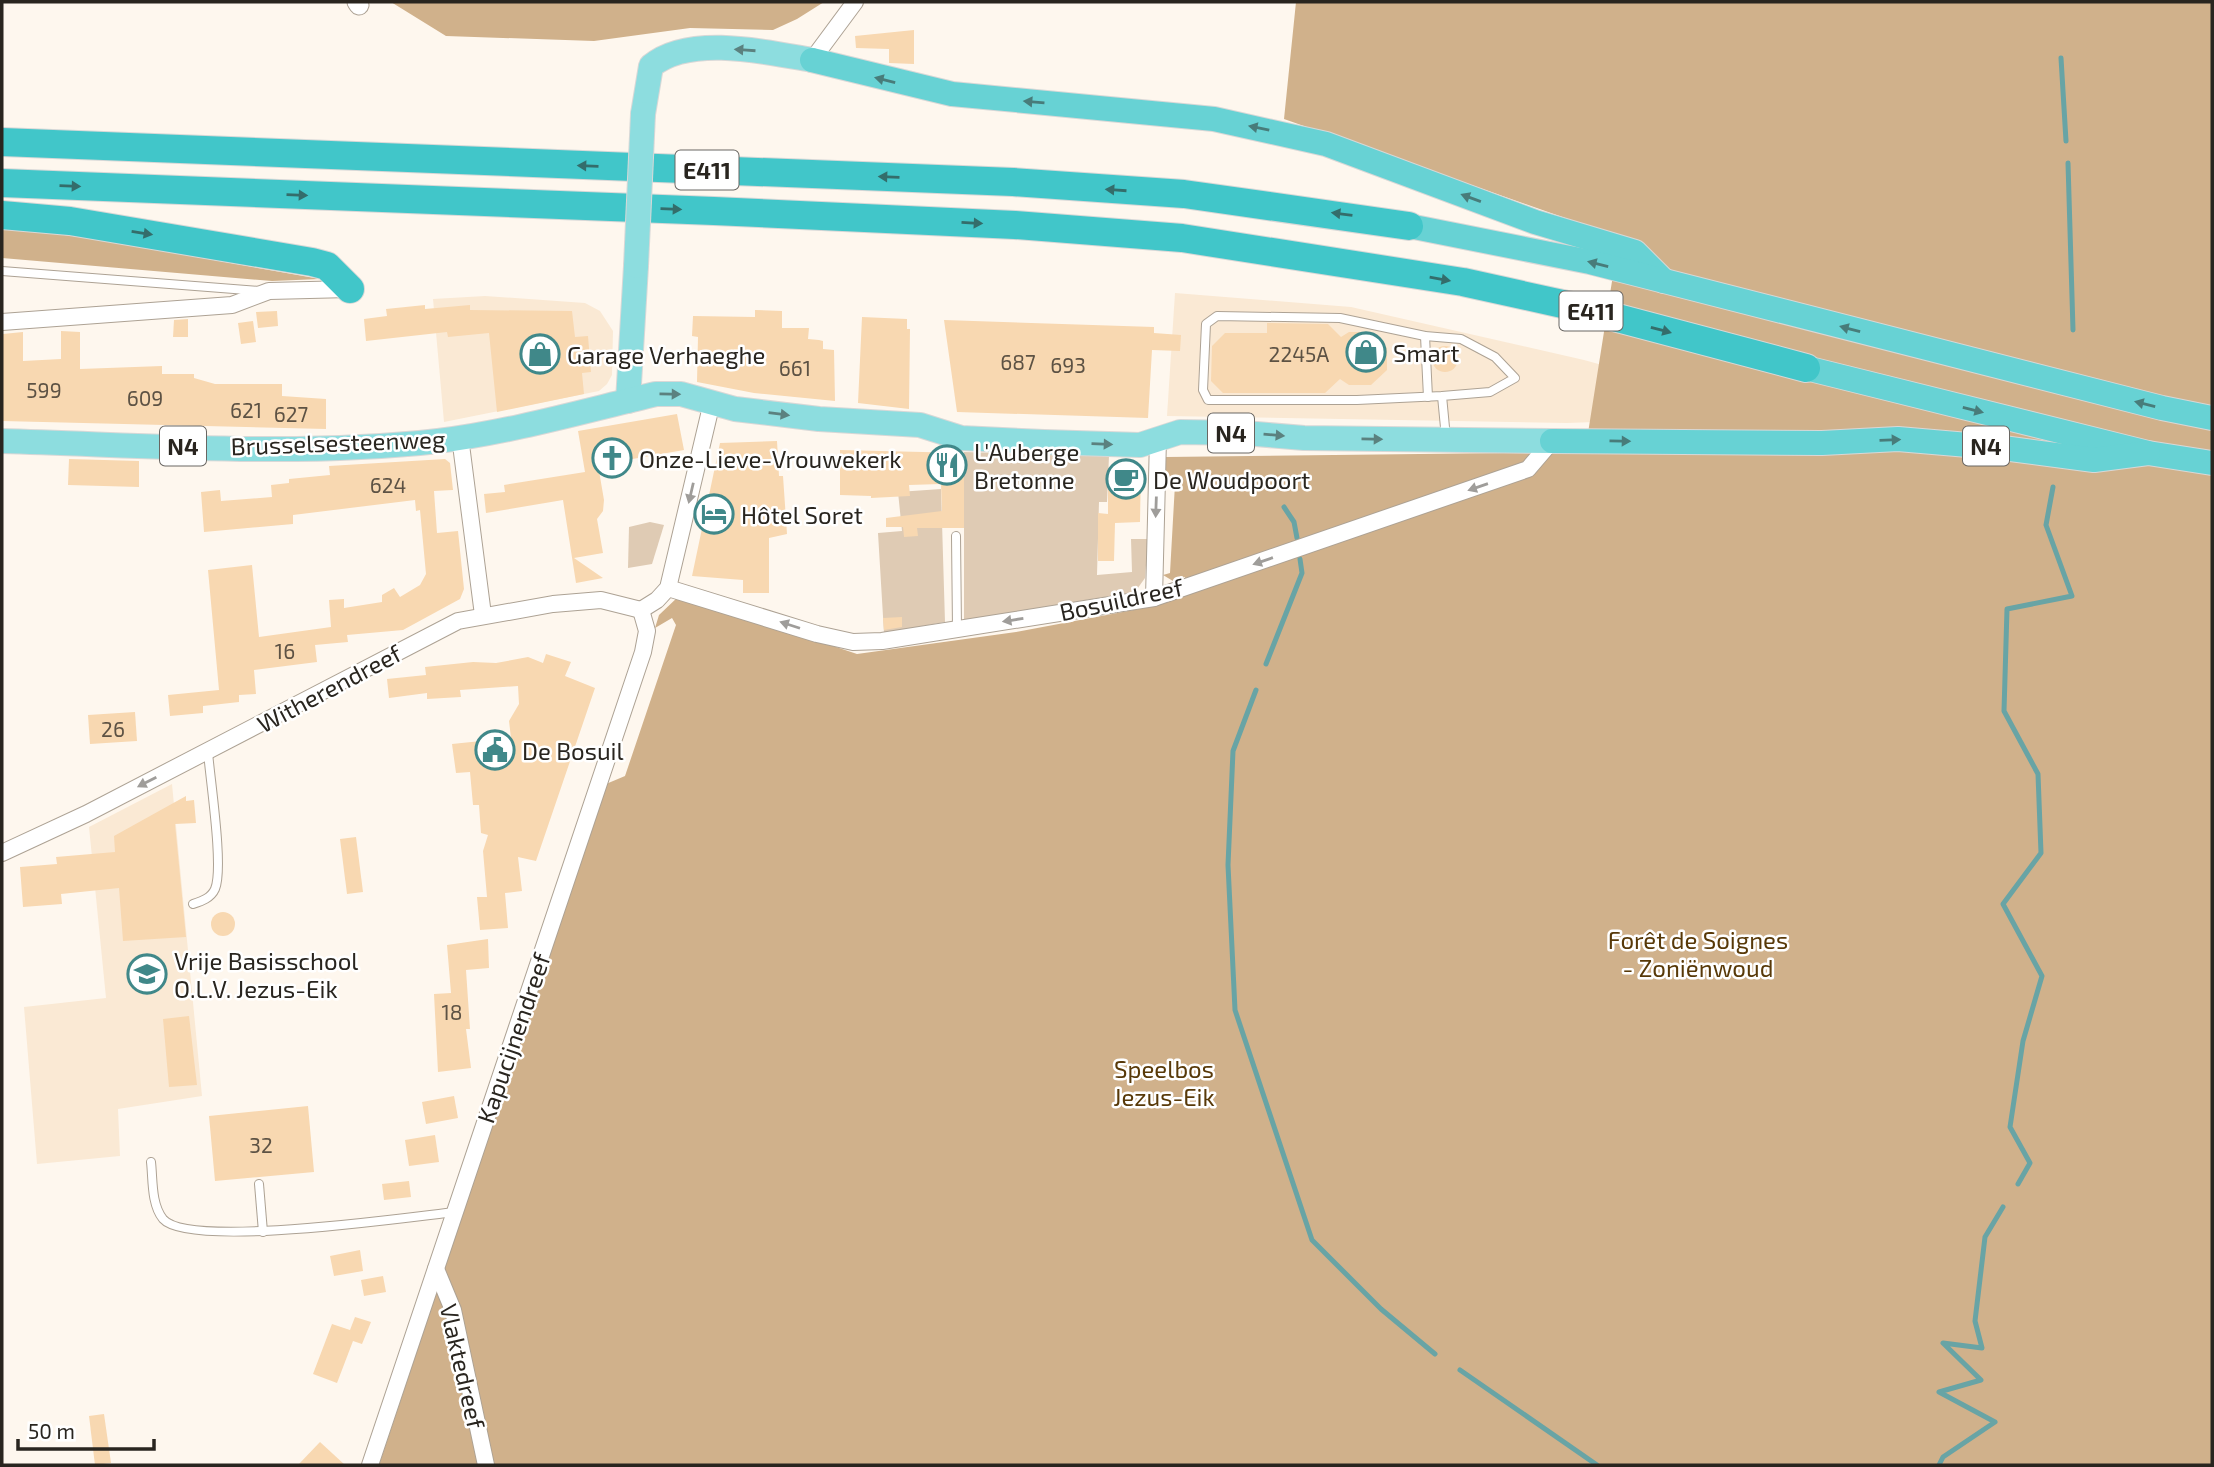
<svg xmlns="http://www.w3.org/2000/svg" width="2214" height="1467" font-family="'Exo 2',sans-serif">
  <rect width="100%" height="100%" fill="#fef7ee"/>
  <g fill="#fae9d4">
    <polygon points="1175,293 1351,307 1584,360 1784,415 1567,423 1167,416"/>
    <polygon points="485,296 585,303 600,311 613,331 612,375 607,384 599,391 444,422 433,299"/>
    <polygon points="172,784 202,1096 118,1109 120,1156 37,1164 24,1007 106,998 89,827"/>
  </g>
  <g fill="#dfcbb4">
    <polygon points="964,452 1109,456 1107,502 1099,502 1097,575 1132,572 1131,539 1148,539 1145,578 1135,592 964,620"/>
    <polygon points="941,489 945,622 884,633 878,533 902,531 898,492"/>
    <polygon points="650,522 664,525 652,564 628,568 629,527"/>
  </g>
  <g fill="#d0b18b">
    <polygon points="391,2 824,2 797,19 773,30 690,28 594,41 446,36"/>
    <polygon points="1296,2 2212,2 2212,1465 379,1465 606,784 625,776 676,625 672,618 655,628 659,615 680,595 857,654 1016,632 1144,608 1187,592 1185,577 1173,581 1163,575 1170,573 1175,484 1164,483 1166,457 1585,452 1619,237 1284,119"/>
    <polygon points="2,227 96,239 320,279 272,281 2,258"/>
  </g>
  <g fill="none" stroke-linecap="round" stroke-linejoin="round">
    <g stroke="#68a4a5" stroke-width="5">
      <polyline points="2061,58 2066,141"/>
      <polyline points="2068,163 2073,330"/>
      <polyline points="1284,507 1294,522 1297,538"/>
      <polyline points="1266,664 1302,573 1300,559"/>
      <polyline points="1256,690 1233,751 1228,865 1235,1010 1312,1240 1381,1309 1435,1354"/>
      <polyline points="2018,1184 2030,1163 2010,1127 2023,1041 2042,976 2003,904 2041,853 2038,774 2004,711 2007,609 2072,596 2046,525 2053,487"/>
      <polyline points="1460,1370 1597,1465"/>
      <polyline points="1939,1465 1943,1457 1995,1422 1939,1392 1981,1380 1943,1343 1982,1348 1975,1321 1985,1237 2003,1207"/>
    </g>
  </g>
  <g fill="#f8d8b1">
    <polygon points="914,30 914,64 889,63 889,49 856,48 855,36"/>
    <polygon points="425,305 425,309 470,305 470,310 572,311 575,337 588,336 591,372 582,373 584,394 497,412 489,333 448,337 447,332 366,341 364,319 387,316 386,309"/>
    <polygon points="755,310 782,311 782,328 809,328 808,339 819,340 823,341 823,349 834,350 835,401 754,393 697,382 698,337 692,336 693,316 755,317"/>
    <polygon points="277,311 278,326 258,328 256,312"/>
    <polygon points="862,317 907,319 907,329 910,329 909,409 858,403"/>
    <polygon points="188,319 188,337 173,337 174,320"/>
    <polygon points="944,320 1154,327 1154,333 1181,335 1180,351 1152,350 1148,418 957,412"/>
    <polygon points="253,321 256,342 241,344 238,323"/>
    <polygon points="1267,323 1328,324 1341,337 1349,332 1371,332 1387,348 1387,370 1371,385 1349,385 1340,379 1325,393 1223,393 1211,381 1212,346 1225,333 1267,333"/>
    <polygon points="61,331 80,332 80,369 162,366 162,374 194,374 194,378 215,384 282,384 282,396 326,399 326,429 2,421 3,334 23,332 23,361 61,359"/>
    <circle cx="1445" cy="359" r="13"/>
    <polygon points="677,414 684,450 598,465 604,500 603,511 597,519 603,553 574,558 603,578 576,583 563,500 486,513 484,494 505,492 504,485 585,472 578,431"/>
    <polygon points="777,441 779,476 783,476 787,534 769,538 769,593 743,593 743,580 692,576 720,443"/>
    <polygon points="840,450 964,453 964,528 917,528 918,536 904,537 903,527 886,527 886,518 942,511 941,484 909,485 910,496 871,498 871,496 840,495"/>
    <polygon points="69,459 139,461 139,487 68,485"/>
    <polygon points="445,459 450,463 453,490 434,491 437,533 458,531 464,589 460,599 403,630 347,635 348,642 315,645 317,662 254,670 256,694 239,695 239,702 203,706 203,713 170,716 168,695 219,690 208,570 252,565 259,637 331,627 329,600 344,599 344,608 382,602 382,595 394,588 400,597 420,585 426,574 420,510 416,511 415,500 293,515 293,524 204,532 201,492 220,490 221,501 272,497 271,485 289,483 289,479 330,475 329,466"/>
    <polygon points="1115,466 1141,467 1140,522 1115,523 1114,561 1098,561 1098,513 1108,514 1108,483 1111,475 1115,475"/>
    <polygon points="902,617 902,627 884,630 883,618"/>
    <polygon points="546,654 571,662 565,676 595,688 536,861 518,857 522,891 505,893 508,928 480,930 477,897 487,897 483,851 488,835 481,833 479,805 473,805 470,772 456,773 452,744 511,738 509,721 519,704 518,686 460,690 461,697 427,699 427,693 389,698 387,679 426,675 425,667 473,662 496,663 528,657 543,663"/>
    <polygon points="135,712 137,741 90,744 88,715"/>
    <polygon points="186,796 186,801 194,800 196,823 175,824 186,937 123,941 119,888 61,894 62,904 23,907 20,867 57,864 56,857 115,852 114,836"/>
    <polygon points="356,837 363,892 347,894 340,839"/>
    <circle cx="223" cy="924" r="12"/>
    <polygon points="488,939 489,968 466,970 470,1029 466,1029 471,1068 438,1072 434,994 451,993 447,945"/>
    <polygon points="189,1016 197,1085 169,1087 163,1019"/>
    <polygon points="454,1096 458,1118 426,1124 422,1102"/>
    <polygon points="308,1106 314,1172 215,1181 209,1116"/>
    <polygon points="435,1135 439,1162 409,1166 405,1140"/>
    <polygon points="409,1181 411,1197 384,1200 382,1184"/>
    <polygon points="360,1250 363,1271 334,1276 330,1256"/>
    <polygon points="383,1276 386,1292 364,1296 361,1280"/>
    <polygon points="355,1317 371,1322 362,1344 353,1341 337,1383 313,1374 332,1324 350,1330"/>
    <polygon points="104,1414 111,1463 95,1465 89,1416"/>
    <polygon points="320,1442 345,1465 298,1465"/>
  </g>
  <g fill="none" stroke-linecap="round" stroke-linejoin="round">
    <g stroke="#ada294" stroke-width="10">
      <g id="service">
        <polyline points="2,271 259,291"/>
        <polyline points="1425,336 1428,397"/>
        <polyline points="1442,396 1357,400 1208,400 1203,390 1206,324 1217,316 1340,318 1425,336 1461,339 1495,357 1515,378 1490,392 1442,396 1446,438"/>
        <polyline points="956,536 957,629"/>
        <path d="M193 904C202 901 211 898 215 889 224 868 210 779 208 752"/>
        <path d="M151 1162C153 1179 151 1204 163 1219 189 1249 409 1217 455 1212"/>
        <polyline points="259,1184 263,1232"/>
      </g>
    </g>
    <g stroke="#ada294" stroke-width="18">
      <g id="minor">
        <polyline points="812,60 855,2"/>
        <polyline points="2,322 232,305 269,291 350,289"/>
        <polyline points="460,437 483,615"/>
        <polyline points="668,588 817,634 853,642 882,641 1154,598 1528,469 1552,441"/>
        <polyline points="1154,598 1158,439"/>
        <polyline points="641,610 657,600 668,588 712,402"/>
        <polyline points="2,853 86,814 458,621 553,604 601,600 641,610"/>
        <polyline points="436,1269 453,1310 486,1465"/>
        <polyline points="370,1465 643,652 647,631 641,610"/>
      </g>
    </g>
    <g stroke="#ada294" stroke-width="21">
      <polyline id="tertiary" points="357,2 359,5"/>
    </g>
    <g stroke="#d8d8d7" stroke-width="26">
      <g id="primary">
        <path d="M643 114 651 66C689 34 767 52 812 60"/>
        <polyline points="628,401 636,266"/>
        <path d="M2 441C146 445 294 457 438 441 511 432 584 411 656 394H681L735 409 819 419 920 425 961 438 1044 442 1140 445 1180 432 1244 433 1304 438 1552 441"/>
      </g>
    </g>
    <g stroke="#d8d8d7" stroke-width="26">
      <g id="trunk">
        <polyline points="812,60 952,94 1214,119 1326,144 1535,222 1635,252 1664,281"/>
        <polyline points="1409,226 1590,262 2162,408 2212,418"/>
        <polyline points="1806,368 2148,453 2212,463"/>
        <polyline points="1552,441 1822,443 1898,439 2003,448 2094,460 2148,453"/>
      </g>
    </g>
    <g stroke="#d8d8d7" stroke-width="30">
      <g id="motorway">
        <polyline points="2,142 1013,182 1184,194 1409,226"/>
        <polyline points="2,183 714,211 1015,225 1182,238 1463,282 1576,307 1806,368"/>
        <polyline points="2,215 70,221 312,262 327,266 350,289"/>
      </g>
    </g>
    <use href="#service" stroke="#fff" stroke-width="8"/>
    <use href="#minor" stroke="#fff" stroke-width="16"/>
    <use href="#tertiary" stroke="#fff" stroke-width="19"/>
    <use href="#primary" stroke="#8ddddf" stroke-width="24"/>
    <use href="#trunk" stroke="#67d2d4" stroke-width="24"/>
    <use href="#motorway" stroke="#41c6c9" stroke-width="28"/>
    <g stroke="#d8d8d7" stroke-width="26" stroke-linecap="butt">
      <polyline id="primary-bridge" points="636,266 643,114"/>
    </g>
    <use href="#primary-bridge" stroke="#8ddddf" stroke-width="24"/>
  </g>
  <defs><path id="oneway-solid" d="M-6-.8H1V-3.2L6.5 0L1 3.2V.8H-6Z" transform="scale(1.75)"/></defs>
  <g fill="#5b817f">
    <use href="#oneway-solid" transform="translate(745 50) rotate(-176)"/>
    <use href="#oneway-solid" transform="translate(670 394) rotate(1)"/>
    <use href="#oneway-solid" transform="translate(779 414) rotate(7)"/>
    <use href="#oneway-solid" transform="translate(1274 435) rotate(5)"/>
    <use href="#oneway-solid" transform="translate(1372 439) rotate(1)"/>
    <use href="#oneway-solid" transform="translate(1102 444) rotate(2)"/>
  </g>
  <g fill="#487c7a">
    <use href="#oneway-solid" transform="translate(885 80) rotate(-166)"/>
    <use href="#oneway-solid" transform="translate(1034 102) rotate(-175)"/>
    <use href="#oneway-solid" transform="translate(1259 128) rotate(-168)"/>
    <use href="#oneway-solid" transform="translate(1471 198) rotate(-160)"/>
    <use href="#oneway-solid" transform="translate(1598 264) rotate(-166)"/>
    <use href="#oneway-solid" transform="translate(1850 329) rotate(-165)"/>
    <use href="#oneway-solid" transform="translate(2145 404) rotate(-166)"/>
    <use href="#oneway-solid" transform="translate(1973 410) rotate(14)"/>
    <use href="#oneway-solid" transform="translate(1890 440) rotate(-2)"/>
    <use href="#oneway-solid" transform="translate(1620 441) rotate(1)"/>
  </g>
  <g fill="#346d6b">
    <use href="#oneway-solid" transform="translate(588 166) rotate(-178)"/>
    <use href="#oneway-solid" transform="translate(889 177) rotate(-178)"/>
    <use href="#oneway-solid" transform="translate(70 186) rotate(2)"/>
    <use href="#oneway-solid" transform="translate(1116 190) rotate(-176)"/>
    <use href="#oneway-solid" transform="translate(297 195) rotate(2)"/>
    <use href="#oneway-solid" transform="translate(671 209) rotate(2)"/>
    <use href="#oneway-solid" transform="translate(1342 214) rotate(-173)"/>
    <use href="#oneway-solid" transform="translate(972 223) rotate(3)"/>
    <use href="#oneway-solid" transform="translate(142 233) rotate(9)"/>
    <use href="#oneway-solid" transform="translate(1440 279) rotate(10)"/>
    <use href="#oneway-solid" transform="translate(1661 330) rotate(15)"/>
  </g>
  <g fill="#9f9d9a">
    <use href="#oneway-solid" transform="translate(1478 487) rotate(161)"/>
    <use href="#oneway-solid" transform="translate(691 493) rotate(103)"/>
    <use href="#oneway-solid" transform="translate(1156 507) rotate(92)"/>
    <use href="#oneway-solid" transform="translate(1263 561) rotate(161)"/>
    <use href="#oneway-solid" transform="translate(1013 620) rotate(171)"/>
    <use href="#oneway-solid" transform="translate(790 625) rotate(-162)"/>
    <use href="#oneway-solid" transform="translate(147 782) rotate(153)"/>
  </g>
  <defs>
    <g id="shop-ring" transform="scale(2.0125)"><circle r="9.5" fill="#fff" stroke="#408889" stroke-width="1.5"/><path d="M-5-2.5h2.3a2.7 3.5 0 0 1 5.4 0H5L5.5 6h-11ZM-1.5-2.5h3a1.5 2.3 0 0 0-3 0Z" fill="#408889"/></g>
    <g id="church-ring" transform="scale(2.0125)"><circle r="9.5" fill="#fff" stroke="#408889" stroke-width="1.5"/><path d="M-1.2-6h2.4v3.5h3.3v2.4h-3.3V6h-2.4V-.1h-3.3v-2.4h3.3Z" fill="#408889"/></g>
    <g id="restaurant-ring" transform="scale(2.0125)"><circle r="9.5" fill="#fff" stroke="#408889" stroke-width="1.5"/><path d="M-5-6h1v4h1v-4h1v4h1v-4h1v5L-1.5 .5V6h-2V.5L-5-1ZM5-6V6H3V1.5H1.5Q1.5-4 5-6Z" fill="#408889"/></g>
    <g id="cafe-ring" transform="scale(2.0125)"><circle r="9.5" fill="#fff" stroke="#408889" stroke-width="1.5"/><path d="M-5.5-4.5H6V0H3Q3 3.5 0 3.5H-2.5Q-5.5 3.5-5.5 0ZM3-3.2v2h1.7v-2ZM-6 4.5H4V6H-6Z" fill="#408889"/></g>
    <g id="hotel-ring" transform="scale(2.0125)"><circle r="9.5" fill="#fff" stroke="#408889" stroke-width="1.5"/><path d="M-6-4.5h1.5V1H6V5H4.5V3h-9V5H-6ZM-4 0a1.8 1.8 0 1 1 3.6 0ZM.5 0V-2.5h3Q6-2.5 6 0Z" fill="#408889"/></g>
    <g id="civic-ring" transform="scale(2.0125)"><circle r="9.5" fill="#fff" stroke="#408889" stroke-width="1.5"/><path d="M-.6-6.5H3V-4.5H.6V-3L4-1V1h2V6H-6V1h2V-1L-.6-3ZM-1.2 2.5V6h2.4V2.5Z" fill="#408889"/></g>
    <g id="school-ring" transform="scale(2.0125)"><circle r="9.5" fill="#fff" stroke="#408889" stroke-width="1.5"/><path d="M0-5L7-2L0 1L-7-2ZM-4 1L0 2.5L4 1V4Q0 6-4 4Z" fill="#408889"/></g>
  </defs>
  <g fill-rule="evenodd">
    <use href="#shop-ring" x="1366" y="352"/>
    <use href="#shop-ring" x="540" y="354"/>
    <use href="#church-ring" x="612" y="458"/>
    <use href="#restaurant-ring" x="947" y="465"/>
    <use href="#cafe-ring" x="1126" y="479"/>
    <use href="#hotel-ring" x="714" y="514"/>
    <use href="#civic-ring" x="495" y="750"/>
    <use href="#school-ring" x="147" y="974"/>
  </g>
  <g text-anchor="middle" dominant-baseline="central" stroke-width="5" stroke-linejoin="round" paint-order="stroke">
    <g font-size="21" fill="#5d5244">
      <text x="1299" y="353">2245A</text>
      <text x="1018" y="361">687</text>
      <text x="1068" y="364">693</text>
      <text x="795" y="367">661</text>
      <text x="44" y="389">599</text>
      <text x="145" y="397">609</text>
      <text x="246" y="409">621</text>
      <text x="291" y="413">627</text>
      <text x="388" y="484">624</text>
      <text x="285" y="650">16</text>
      <text x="113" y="728">26</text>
      <text x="452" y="1011">18</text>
      <text x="261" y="1144">32</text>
    </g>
    <g fill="#fff" stroke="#696662" stroke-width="2">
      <rect x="675.5" y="150.5" width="63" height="39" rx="5"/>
      <rect x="1559.5" y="291.5" width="63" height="39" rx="5"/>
      <rect x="1208" y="413.5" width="46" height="39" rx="5"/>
      <rect x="160" y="426.5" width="46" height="39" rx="5"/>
      <rect x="1963" y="426.5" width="46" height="39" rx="5"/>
    </g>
    <g font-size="23" font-weight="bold" fill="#29251f">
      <text x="707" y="170">E411</text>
      <text x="1591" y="311">E411</text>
      <text x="1231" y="433">N4</text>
      <text x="183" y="446">N4</text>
      <text x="1986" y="446">N4</text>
    </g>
    <g font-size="24" fill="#29251f" stroke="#fff" text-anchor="start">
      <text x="1393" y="352">Smart</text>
      <text x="567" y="354">Garage Verhaeghe</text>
      <text x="974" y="451">L'Auberge<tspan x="974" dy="28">Bretonne</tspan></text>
      <text x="639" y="458">Onze-Lieve-Vrouwekerk</text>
      <text x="1153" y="479">De Woudpoort</text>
      <text x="741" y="514">Hôtel Soret</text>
      <text x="522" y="750">De Bosuil</text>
      <text x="174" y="960">Vrije Basisschool<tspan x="174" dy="28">O.L.V. Jezus-Eik</tspan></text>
    </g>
    <g font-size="24" fill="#29251f" stroke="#fff">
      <text transform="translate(338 442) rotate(-2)">Brusselsesteenweg</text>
      <text transform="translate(1121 599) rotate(-12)">Bosuildreef</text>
      <text transform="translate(329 688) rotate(-28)">Witherendreef</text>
      <text transform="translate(513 1038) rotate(-71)">Kapucijnendreef</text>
      <text transform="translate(463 1366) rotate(77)">Vlaktedreef</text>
    </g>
    <g font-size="24" fill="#583908" stroke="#fff">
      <text x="1698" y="939">Forêt de Soignes<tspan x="1698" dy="28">- Zoniënwoud</tspan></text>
      <text x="1164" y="1068">Speelbos<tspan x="1164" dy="28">Jezus-Eik</tspan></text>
    </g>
  </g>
  <rect width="2214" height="1467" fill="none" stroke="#29251f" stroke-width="7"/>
  <path d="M18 1439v10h136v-10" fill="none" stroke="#29251f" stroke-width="3.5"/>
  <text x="28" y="1439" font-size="21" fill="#29251f" stroke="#ffffff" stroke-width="5" paint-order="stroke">50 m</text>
</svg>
